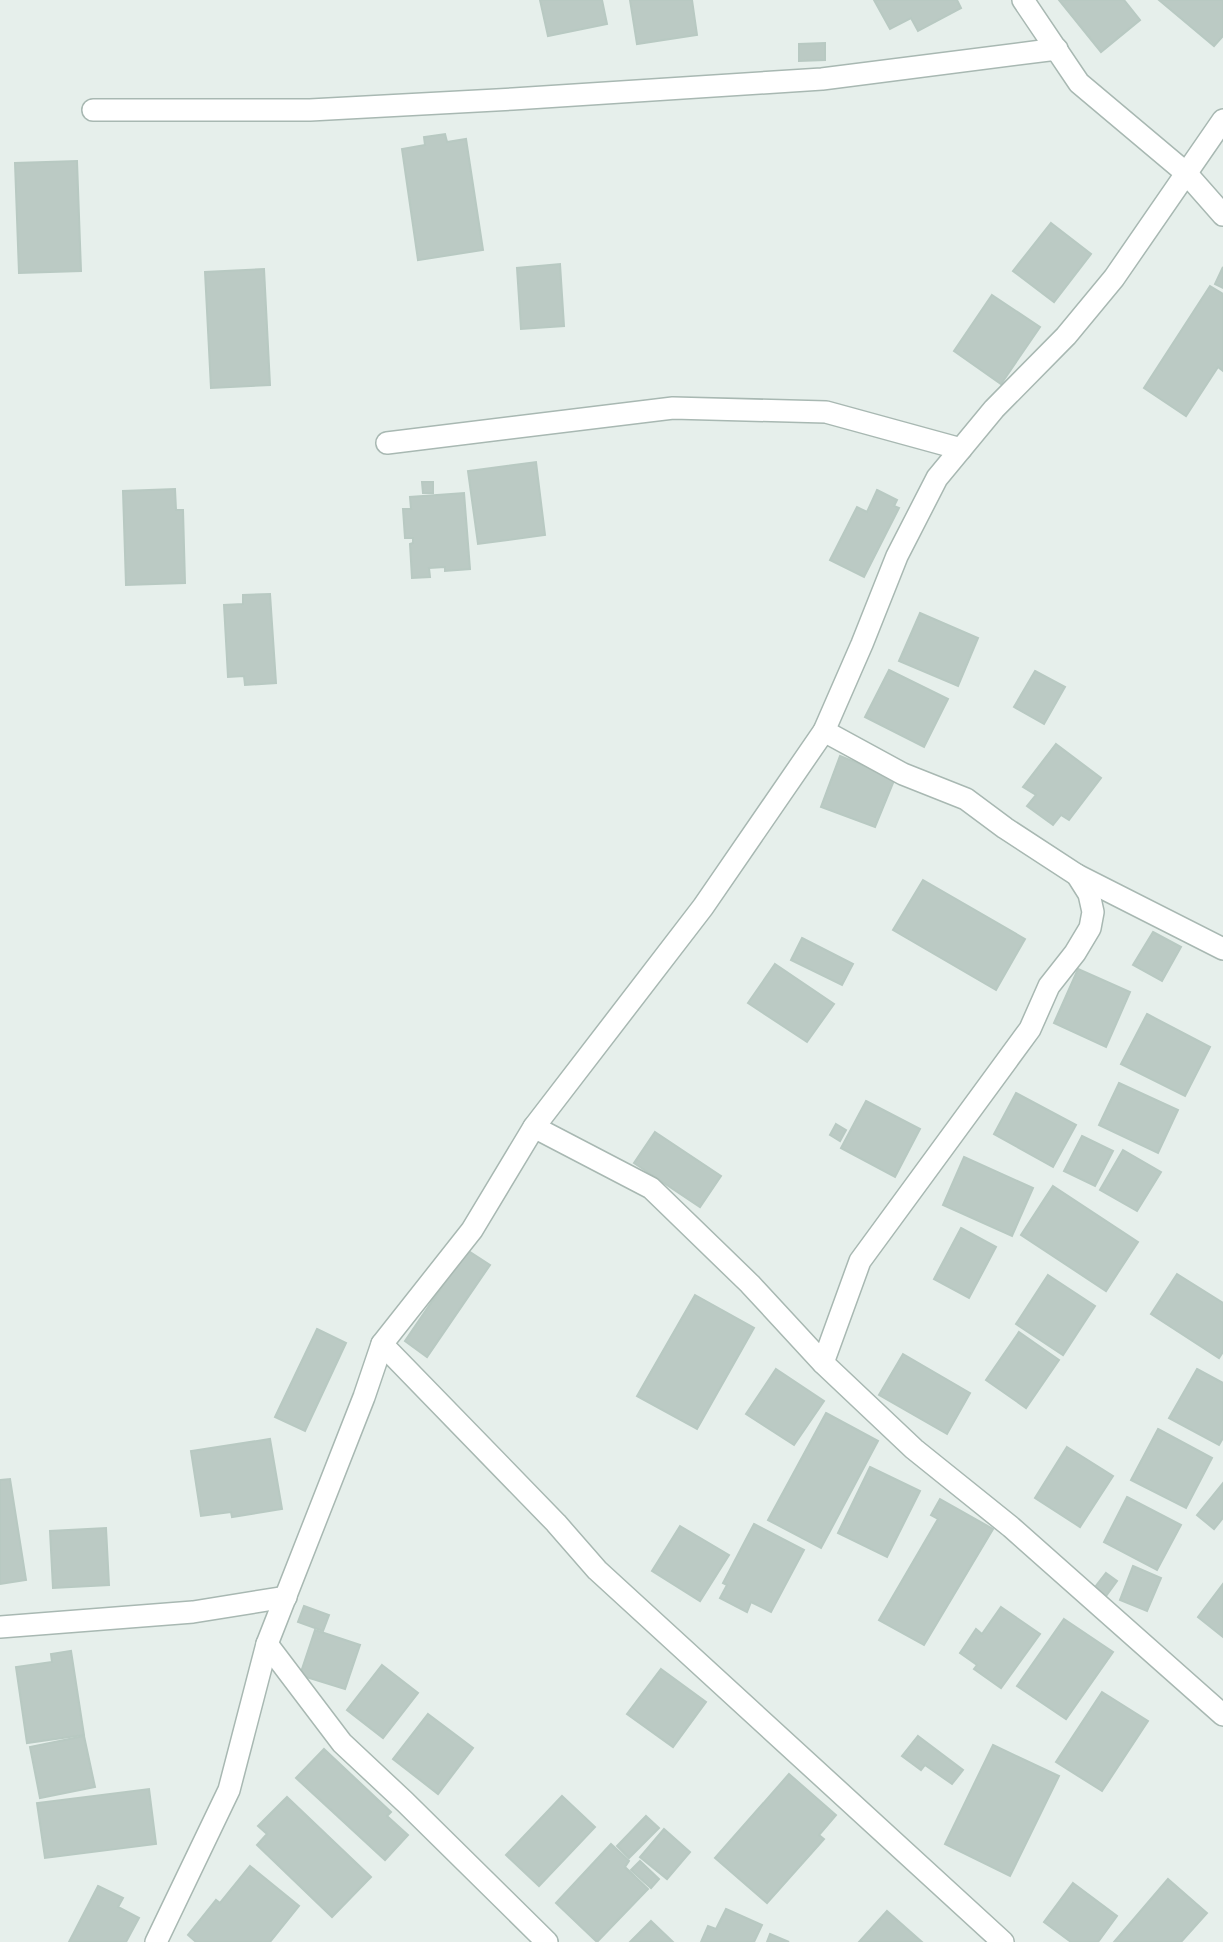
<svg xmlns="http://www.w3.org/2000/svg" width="1223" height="1942" font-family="'Varela Round',sans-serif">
  <rect width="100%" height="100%" fill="#e6efeb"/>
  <g fill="#bbcac4" stroke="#b8c9c2" stroke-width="2">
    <polygon points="540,0 602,0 607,24 548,36"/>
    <polygon points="630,0 692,0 697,35 637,44"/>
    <polygon points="874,0 957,0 961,8 918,31 911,18 890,29"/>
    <polygon points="1059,0 1124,0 1140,20 1101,52"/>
    <polygon points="1159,0 1223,0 1223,36 1214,46"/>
    <polygon points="825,43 825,60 799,61 799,44"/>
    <polygon points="445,134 447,142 466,139 483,250 418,260 402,149 425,145 424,137"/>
    <polygon points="77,161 81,271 19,273 15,163"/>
    <polygon points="1051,223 1091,254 1054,302 1013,271"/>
    <polygon points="560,264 564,326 521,329 517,268"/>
    <polygon points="1223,267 1223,288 1215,284"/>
    <polygon points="264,269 270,385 211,388 205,272"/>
    <polygon points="1210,286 1223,294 1223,371 1218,367 1186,416 1144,388"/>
    <polygon points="992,295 1040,327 1001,384 954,351"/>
    <polygon points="536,462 545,535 478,544 468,471"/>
    <polygon points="422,482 433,482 433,493 423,493"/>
    <polygon points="175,489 176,510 183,510 185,583 126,585 123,491"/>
    <polygon points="877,490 897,500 894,506 899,508 864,577 830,560 857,507 867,512"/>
    <polygon points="464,493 470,569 445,571 445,567 429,568 430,577 412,578 410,544 413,543 413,538 405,538 403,509 411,509 410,497"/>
    <polygon points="270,594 276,683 245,685 244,676 228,677 224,605 243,604 243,595"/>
    <polygon points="920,613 978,638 958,686 899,661"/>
    <polygon points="889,670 948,699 924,747 865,717"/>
    <polygon points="1035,671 1065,687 1044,724 1014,707"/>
    <polygon points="1056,744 1101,778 1069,820 1061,815 1053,825 1027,806 1036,795 1023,787"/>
    <polygon points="840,756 895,778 875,827 821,807"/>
    <polygon points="923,880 1025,939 996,990 893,930"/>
    <polygon points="1153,932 1181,947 1162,981 1133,965"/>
    <polygon points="802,938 853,964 842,985 791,960"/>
    <polygon points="775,964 834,1004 807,1042 748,1003"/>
    <polygon points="1078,969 1130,992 1106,1047 1054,1023"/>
    <polygon points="1147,1014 1210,1047 1185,1096 1121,1064"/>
    <polygon points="1119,1083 1178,1110 1158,1153 1099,1125"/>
    <polygon points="1016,1093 1076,1125 1053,1167 994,1134"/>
    <polygon points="866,1101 920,1129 895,1177 841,1148"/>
    <polygon points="836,1124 846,1130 840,1141 830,1135"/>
    <polygon points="655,1132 721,1176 700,1207 634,1163"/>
    <polygon points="1082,1136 1113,1151 1095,1186 1064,1171"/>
    <polygon points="1123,1150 1161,1172 1137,1211 1100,1190"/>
    <polygon points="964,1157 1033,1188 1012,1236 943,1205"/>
    <polygon points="1053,1186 1138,1242 1106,1291 1021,1235"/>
    <polygon points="961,1228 996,1247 969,1298 934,1279"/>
    <polygon points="467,1250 490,1265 427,1357 405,1341"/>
    <polygon points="1177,1274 1223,1303 1223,1352 1219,1358 1151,1314"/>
    <polygon points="1048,1275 1095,1306 1063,1355 1016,1324"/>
    <polygon points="695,1295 754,1328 697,1429 637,1396"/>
    <polygon points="317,1329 346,1343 305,1431 275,1417"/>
    <polygon points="1019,1332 1059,1360 1026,1408 986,1380"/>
    <polygon points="903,1354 970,1393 947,1434 879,1395"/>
    <polygon points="776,1369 824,1401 794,1445 746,1414"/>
    <polygon points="1197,1369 1223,1383 1223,1438 1219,1445 1169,1418"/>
    <polygon points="826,1413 878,1441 821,1548 768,1520"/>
    <polygon points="1158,1429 1212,1458 1186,1508 1131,1480"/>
    <polygon points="270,1439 282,1509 232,1517 231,1512 201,1516 191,1451"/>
    <polygon points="1067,1447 1113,1476 1080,1527 1035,1498"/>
    <polygon points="870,1467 920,1491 887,1557 838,1533"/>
    <polygon points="10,1479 26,1580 0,1584 0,1480"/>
    <polygon points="1223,1483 1223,1518 1214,1529 1197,1515"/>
    <polygon points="1127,1497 1181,1525 1157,1570 1104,1542"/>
    <polygon points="940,1499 993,1529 924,1645 879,1620 938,1519 931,1515"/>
    <polygon points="754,1524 804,1550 771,1612 751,1602 747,1612 720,1598 727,1585 723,1583"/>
    <polygon points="680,1526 729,1555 700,1601 652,1571"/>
    <polygon points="106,1528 109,1585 53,1588 50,1531"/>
    <polygon points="1133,1566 1161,1578 1147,1611 1120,1600"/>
    <polygon points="1106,1573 1117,1581 1106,1596 1095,1587"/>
    <polygon points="1223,1584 1223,1637 1198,1617"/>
    <polygon points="304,1606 329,1615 323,1631 298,1622"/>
    <polygon points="1001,1607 1040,1634 1001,1688 974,1669 977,1665 960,1653 976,1629 982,1634"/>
    <polygon points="1064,1619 1113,1652 1066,1719 1017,1686"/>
    <polygon points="315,1630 360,1645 345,1689 300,1675"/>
    <polygon points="71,1651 84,1735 27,1743 16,1667 52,1662 51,1654"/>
    <polygon points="382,1665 418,1693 383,1738 347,1710"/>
    <polygon points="661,1669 706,1702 673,1747 627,1714"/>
    <polygon points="1102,1692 1148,1721 1102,1791 1056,1762"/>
    <polygon points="428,1714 473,1748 438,1794 393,1759"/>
    <polygon points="84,1736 95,1787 40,1798 30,1747"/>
    <polygon points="918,1736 963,1770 952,1784 925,1765 921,1770 902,1756"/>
    <polygon points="993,1745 1059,1776 1010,1876 945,1844"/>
    <polygon points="324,1749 391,1812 387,1816 408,1835 385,1860 296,1778"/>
    <polygon points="789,1774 836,1815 819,1835 824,1839 767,1903 715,1858"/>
    <polygon points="149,1789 156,1844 45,1858 37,1803"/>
    <polygon points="562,1796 595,1827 539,1886 506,1855"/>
    <polygon points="287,1797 371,1877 332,1917 257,1845 267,1834 258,1826"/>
    <polygon points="646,1816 659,1828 629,1858 617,1846"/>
    <polygon points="664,1829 690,1852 667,1879 640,1857"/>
    <polygon points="611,1844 629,1861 625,1867 648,1889 597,1942 556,1903"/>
    <polygon points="640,1861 659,1879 651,1888 631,1870"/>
    <polygon points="250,1866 299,1906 270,1942 196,1942 188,1935 216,1900 220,1903"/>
    <polygon points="1168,1879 1207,1913 1181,1942 1114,1942"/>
    <polygon points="1073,1883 1117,1916 1098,1942 1071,1942 1044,1922"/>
    <polygon points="98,1886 123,1898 118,1907 139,1918 126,1942 69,1942"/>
    <polygon points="726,1909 762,1925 754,1942 701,1942 708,1926 716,1929"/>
    <polygon points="887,1911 905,1927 922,1942 859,1942"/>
    <polygon points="651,1921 673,1942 630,1942"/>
    <polygon points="770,1934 789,1942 767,1942"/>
  </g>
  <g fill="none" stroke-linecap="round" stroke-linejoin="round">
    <g stroke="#a8b8b2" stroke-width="24">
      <g id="minor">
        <polyline points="1023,0 1079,83 1186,173 1223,215"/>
        <polyline points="93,110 310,110 513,99 822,79 1057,49"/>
        <polyline points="387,443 673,408 826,412 961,449"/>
        <polyline points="1077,875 1223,949"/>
        <polyline points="534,1127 651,1188 750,1284 823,1363 914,1449 1011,1527 1223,1715"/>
        <polyline points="382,1344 556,1523 597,1570 1003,1942"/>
        <polyline points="823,1363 860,1261 1030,1029 1049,986 1075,953 1090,928 1093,912 1089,894 1077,875 1005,828 966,799 903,774 824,731"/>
        <polyline points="0,1627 193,1612 286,1597"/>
        <polyline points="267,1644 342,1743 405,1802 547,1942"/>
        <polyline points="156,1942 229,1790 267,1644 364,1397 382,1344 472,1230 534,1127 703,907 824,731 862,644 897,556 937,478 994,409 1066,336 1114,278 1223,120"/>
      </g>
    </g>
    <use href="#minor" stroke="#fff" stroke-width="21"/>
  </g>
</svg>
